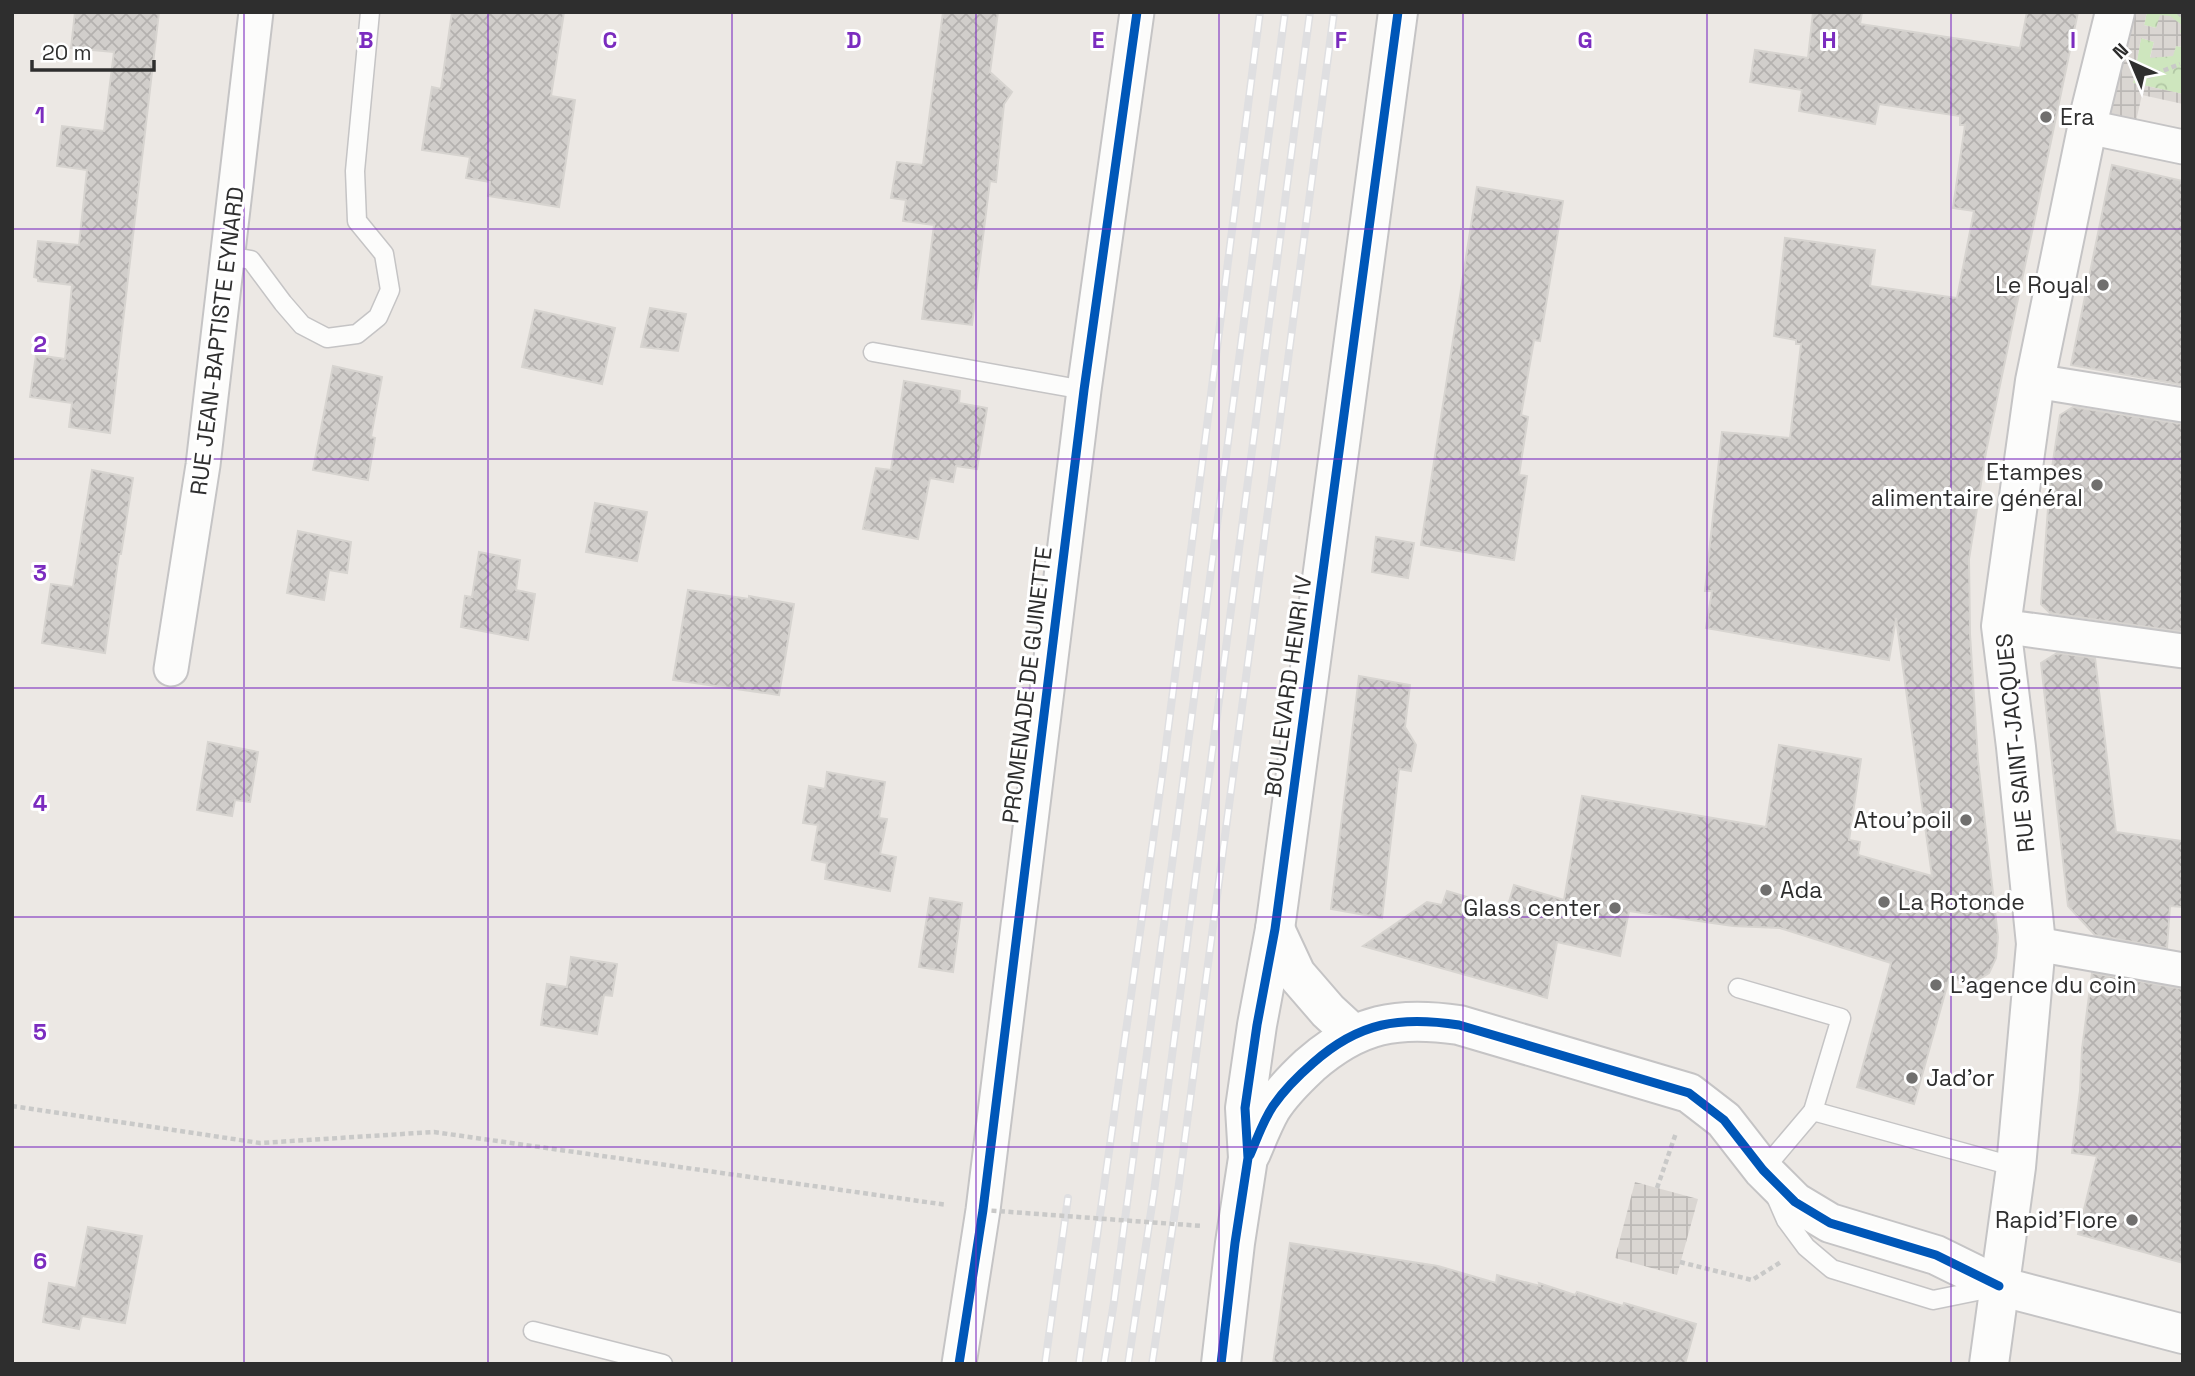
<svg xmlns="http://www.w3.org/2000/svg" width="2195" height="1376" font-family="'Space Grotesk',sans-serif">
  <defs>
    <pattern id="forest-crowns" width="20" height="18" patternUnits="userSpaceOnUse" patternTransform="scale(1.75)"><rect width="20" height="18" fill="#cee6be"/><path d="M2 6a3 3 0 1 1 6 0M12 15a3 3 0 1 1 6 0" fill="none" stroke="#b1c6a4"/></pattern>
    <pattern id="plaza-grid" width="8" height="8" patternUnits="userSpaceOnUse" patternTransform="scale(1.75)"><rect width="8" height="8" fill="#dad6d2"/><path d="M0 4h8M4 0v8" fill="none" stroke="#bbb8b5"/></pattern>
    <pattern id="building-cross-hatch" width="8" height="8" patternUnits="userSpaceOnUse" patternTransform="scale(1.75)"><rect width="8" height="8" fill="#d1cecb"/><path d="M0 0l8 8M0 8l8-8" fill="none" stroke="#b4b1af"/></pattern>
  </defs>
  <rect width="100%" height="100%" fill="#ece8e4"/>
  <g fill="url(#forest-crowns)">
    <polygon points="2147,12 2183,12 2183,34 2180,33 2170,16 2156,28 2144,25"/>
    <polygon points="2141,38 2154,42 2150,57 2172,56 2176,46 2183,47 2181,64 2183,64 2183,94 2133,83"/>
  </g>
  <g fill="url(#plaza-grid)">
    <polygon points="2129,12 2147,12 2144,25 2156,28 2160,15 2170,16 2182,25 2180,32 2183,34 2183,47 2176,46 2173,56 2150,58 2154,42 2141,38 2133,83 2183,94 2183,104 2142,95 2136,121 2107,113"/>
    <polygon points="1635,1182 1698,1199 1677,1275 1615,1258"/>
  </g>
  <g fill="url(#building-cross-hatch)" stroke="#d7d4d0" stroke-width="2">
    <polygon points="75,12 159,12 110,433 69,427 72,403 30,397 36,355 65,359 72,285 38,281 38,278 34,277 38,241 79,245 87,170 57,166 62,126 104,131 114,52 71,48"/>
    <polygon points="452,12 564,12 551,96 575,100 559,207 488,196 490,182 466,178 470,157 422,150 432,87 441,89"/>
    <polygon points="943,12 998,12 990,72 1012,92 1004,104 996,182 990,181 972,325 922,319 934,225 903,221 906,200 891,198 897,162 923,165"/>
    <polygon points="1813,12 1862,12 1860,24 2020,48 2027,12 2078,12 1986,452 1969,559 1970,634 1978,761 1998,937 1996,958 1989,973 1981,978 1972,981 1949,979 1914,1104 1857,1087 1891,963 1780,928 1733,926 1629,911 1620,956 1557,942 1547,998 1363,946 1427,902 1442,905 1447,891 1507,909 1514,885 1564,900 1582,796 1766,827 1779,745 1861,759 1849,840 1860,842 1858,855 1932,876 1896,618 1889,660 1706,628 1712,591 1705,591 1722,432 1790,438 1801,344 1796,344 1796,340 1774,336 1785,238 1875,250 1870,286 1957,298 1974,211 1953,208 1965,125 1960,125 1960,116 1879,104 1875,124 1799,111 1802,90 1750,82 1755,50 1808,58"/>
    <polygon points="2112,165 2183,181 2183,385 2071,365"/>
    <polygon points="1477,187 1563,201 1540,341 1534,340 1521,415 1528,417 1519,475 1527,476 1514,560 1421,545"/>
    <polygon points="650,308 686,314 678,351 641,347"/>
    <polygon points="535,310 615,328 602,384 522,367"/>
    <polygon points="333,366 382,377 371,437 375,438 368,480 313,470"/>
    <polygon points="904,381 960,391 959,403 987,408 977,469 956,466 953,482 930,478 918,539 863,529 876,468 891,470"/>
    <polygon points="2073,407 2183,424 2183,632 2050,613 2041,604 2050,481 2060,415"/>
    <polygon points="92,470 133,478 121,554 119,554 105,653 42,643 51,584 73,587"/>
    <polygon points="595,503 647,512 637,561 586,552"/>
    <polygon points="298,531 351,542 347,573 329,570 324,600 287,593"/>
    <polygon points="1376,537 1414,543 1408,578 1372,572"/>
    <polygon points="479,552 520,560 516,590 535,594 528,640 461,627 465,596 472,597"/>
    <polygon points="688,590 749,599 749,596 794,604 779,695 673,680"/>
    <polygon points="2057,653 2095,658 2116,832 2183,841 2183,907 2170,906 2167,948 2095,935 2068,906 2041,663"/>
    <polygon points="1359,676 1410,685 1405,727 1416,745 1411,771 1399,769 1382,918 1331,909"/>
    <polygon points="208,742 258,752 250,802 235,800 232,816 197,810"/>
    <polygon points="827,772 885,782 879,818 887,819 880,854 896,857 890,891 825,879 827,863 812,860 818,825 803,823 809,786 825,789"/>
    <polygon points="930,898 962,903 953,972 919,967"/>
    <polygon points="571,957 617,964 612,996 604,995 597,1034 541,1025 547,984 567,987"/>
    <polygon points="2092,973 2183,989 2183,1263 2078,1234 2097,1156 2072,1153 2080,1091 2082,1049"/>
    <polygon points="88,1227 142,1236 125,1323 82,1316 79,1329 43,1322 49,1283 76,1288"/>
    <polygon points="1290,1243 1438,1266 1496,1283 1497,1275 1540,1286 1539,1283 1575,1295 1577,1292 1623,1306 1624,1303 1696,1324 1685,1364 1273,1364"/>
  </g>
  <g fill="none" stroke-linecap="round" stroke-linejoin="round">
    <g stroke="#c5c4c5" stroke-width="21">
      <g id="service">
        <polyline points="228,256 251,260 283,303 302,325 327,338 357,334 378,317 390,290 384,254 357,221 355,171 370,12"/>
        <polyline points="873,352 1084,390"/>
        <polyline points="1738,988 1841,1018 1813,1111"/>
        <polyline points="1764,1172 1763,1170 1813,1111 2016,1167"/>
        <polyline points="1776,1197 1786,1220 1806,1247 1832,1269 1933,1300 1992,1288"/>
        <polyline points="533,1331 663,1364"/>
      </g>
    </g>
    <g stroke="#c5c4c5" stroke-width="37">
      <g id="minor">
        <polyline points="2088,127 2183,147"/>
        <polyline points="2035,381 2183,405"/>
        <polyline points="2001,626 2183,651"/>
        <polyline points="171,669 203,465 256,12"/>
        <polyline points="2036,944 2183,970"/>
        <polyline points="959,1364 983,1210 1084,390 1137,12"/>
      </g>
    </g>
    <g stroke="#c5c4c5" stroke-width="42">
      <g id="tertiary">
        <polyline points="1275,929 1296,974 1328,1011 1353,1034"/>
        <path d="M1251 1153C1257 1139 1263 1123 1271 1109 1281 1093 1296 1078 1310 1065 1358 1023 1397 1016 1459 1025L1689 1093 1724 1120 1763 1170 1795 1202 1830 1223 1936 1255 1999 1286"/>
        <polyline points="1221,1364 1235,1243 1248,1158 1245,1108 1257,1025 1275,929 1398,12"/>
      </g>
    </g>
    <g stroke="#c5c4c5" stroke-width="42">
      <g id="secondary">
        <polyline points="1999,1286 2183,1334"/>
        <polyline points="1989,1364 2016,1167 2036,944 2016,747 2001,626 2035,381 2091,109 2115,12"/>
      </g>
    </g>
    <g stroke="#c9c9c8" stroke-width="4.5" stroke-dasharray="5 3.5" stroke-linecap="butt">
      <polyline points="2178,12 2183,17"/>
      <polyline points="2140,80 2180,64"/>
      <polyline points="12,1106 260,1143 434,1132 947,1205"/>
      <polyline points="1657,1188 1676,1133"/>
      <polyline points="1680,1262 1752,1280 1781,1262"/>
    </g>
    <use href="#service" stroke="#fcfcfb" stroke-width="18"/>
    <use href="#minor" stroke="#fcfcfb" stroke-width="33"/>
    <use href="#tertiary" stroke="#fcfcfb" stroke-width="38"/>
    <use href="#secondary" stroke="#fcfcfb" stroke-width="38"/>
    <g stroke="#dfdfe1" stroke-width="8">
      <g id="rail">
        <polyline points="1045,1364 1068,1198"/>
        <polyline points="1079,1364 1163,769 1260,12"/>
        <polyline points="1104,1364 1114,1302 1285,12"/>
        <polyline points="1128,1364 1154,1192 1310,12"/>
        <polyline points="1152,1364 1178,1191 1334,12"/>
      </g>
    </g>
    <use href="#rail" stroke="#fff" stroke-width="5" stroke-dasharray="16" stroke-linecap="butt"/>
    <polyline stroke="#c9c9c8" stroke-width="4.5" stroke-dasharray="5 3.5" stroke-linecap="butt" points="983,1210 1202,1226"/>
    <g stroke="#fff" stroke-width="13">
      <g id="cycleway">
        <path d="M1250 1155C1257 1139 1263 1121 1273 1106 1284 1090 1298 1076 1313 1063 1359 1022 1400 1016 1459 1025L1689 1093 1724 1120 1763 1170 1795 1202 1830 1223 1936 1255 1999 1286"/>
        <polyline points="959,1364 983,1210 1084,390 1137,12"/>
        <polyline points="1221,1364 1235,1243 1248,1158 1245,1108 1257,1025 1275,929 1398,12"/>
      </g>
    </g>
    <use href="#cycleway" stroke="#0057b8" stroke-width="9"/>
  </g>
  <path fill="none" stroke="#7b2cbf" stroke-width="2" stroke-opacity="0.55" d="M244 12V1364M488 12V1364M732 12V1364M976 12V1364M1219 12V1364M1463 12V1364M1707 12V1364M1951 12V1364M12 229H2183M12 459H2183M12 688H2183M12 917H2183M12 1147H2183"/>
  <g fill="#706f6e" stroke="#fff" stroke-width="2.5">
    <circle cx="2046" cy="117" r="7"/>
    <circle cx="2103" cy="285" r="7"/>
    <circle cx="2097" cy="485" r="7"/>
    <circle cx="1966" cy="820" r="7"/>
    <circle cx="1766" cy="890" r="7"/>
    <circle cx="1884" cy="902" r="7"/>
    <circle cx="1615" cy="908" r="7"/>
    <circle cx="1936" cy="985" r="7"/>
    <circle cx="1912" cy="1078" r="7"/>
    <circle cx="2132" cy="1220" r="7"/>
  </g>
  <g text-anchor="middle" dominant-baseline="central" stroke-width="6" stroke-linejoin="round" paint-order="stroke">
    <g font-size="23" fill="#2e2e2e" stroke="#fff" text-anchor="start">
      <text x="2060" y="117">Era</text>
      <text x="2089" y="285" text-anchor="end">Le Royal</text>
      <text x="2083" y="472" text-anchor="end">Etampes<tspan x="2083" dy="26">alimentaire général</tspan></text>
      <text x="1952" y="820" text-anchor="end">Atou'poil</text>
      <text x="1780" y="890">Ada</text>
      <text x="1898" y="902">La Rotonde</text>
      <text x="1601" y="908" text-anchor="end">Glass center</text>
      <text x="1950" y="985">L'agence du coin</text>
      <text x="1926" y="1078">Jad'or</text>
      <text x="2118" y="1220" text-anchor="end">Rapid'Flore</text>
    </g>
    <g font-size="23" fill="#2e2e2e" stroke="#fff">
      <text transform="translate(217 341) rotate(-83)">RUE JEAN-BAPTISTE EYNARD</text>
      <text transform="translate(1027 685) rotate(-83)">PROMENADE DE GUINETTE</text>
      <text transform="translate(1288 686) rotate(-82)">BOULEVARD HENRI IV</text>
      <text transform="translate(2015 743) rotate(-96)">RUE SAINT-JACQUES</text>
    </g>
  </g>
  <g font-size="23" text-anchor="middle" font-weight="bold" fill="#7b2cbf" stroke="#fff" stroke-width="6" stroke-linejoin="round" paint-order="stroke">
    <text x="366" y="48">B</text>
    <text x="610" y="48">C</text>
    <text x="854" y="48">D</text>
    <text x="1098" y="48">E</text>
    <text x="1341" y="48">F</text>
    <text x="1585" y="48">G</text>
    <text x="1829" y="48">H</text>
    <text x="2073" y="48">I</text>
    <text x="40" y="123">1</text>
    <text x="40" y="352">2</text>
    <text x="40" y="581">3</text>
    <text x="40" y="811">4</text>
    <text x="40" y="1040">5</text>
    <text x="40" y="1269">6</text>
  </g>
  <rect width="2195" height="1376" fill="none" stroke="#2e2e2e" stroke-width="28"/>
  <g transform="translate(2132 63) rotate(316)" stroke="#ffffff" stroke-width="5" paint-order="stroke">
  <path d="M0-5L12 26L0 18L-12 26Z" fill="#2e2e2e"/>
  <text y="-10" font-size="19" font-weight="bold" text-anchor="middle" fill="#2e2e2e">N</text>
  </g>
  <path d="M32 60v10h122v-10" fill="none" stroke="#2e2e2e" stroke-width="3.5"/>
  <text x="42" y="60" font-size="21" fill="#2e2e2e" stroke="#ffffff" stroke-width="5" paint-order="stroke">20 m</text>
</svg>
